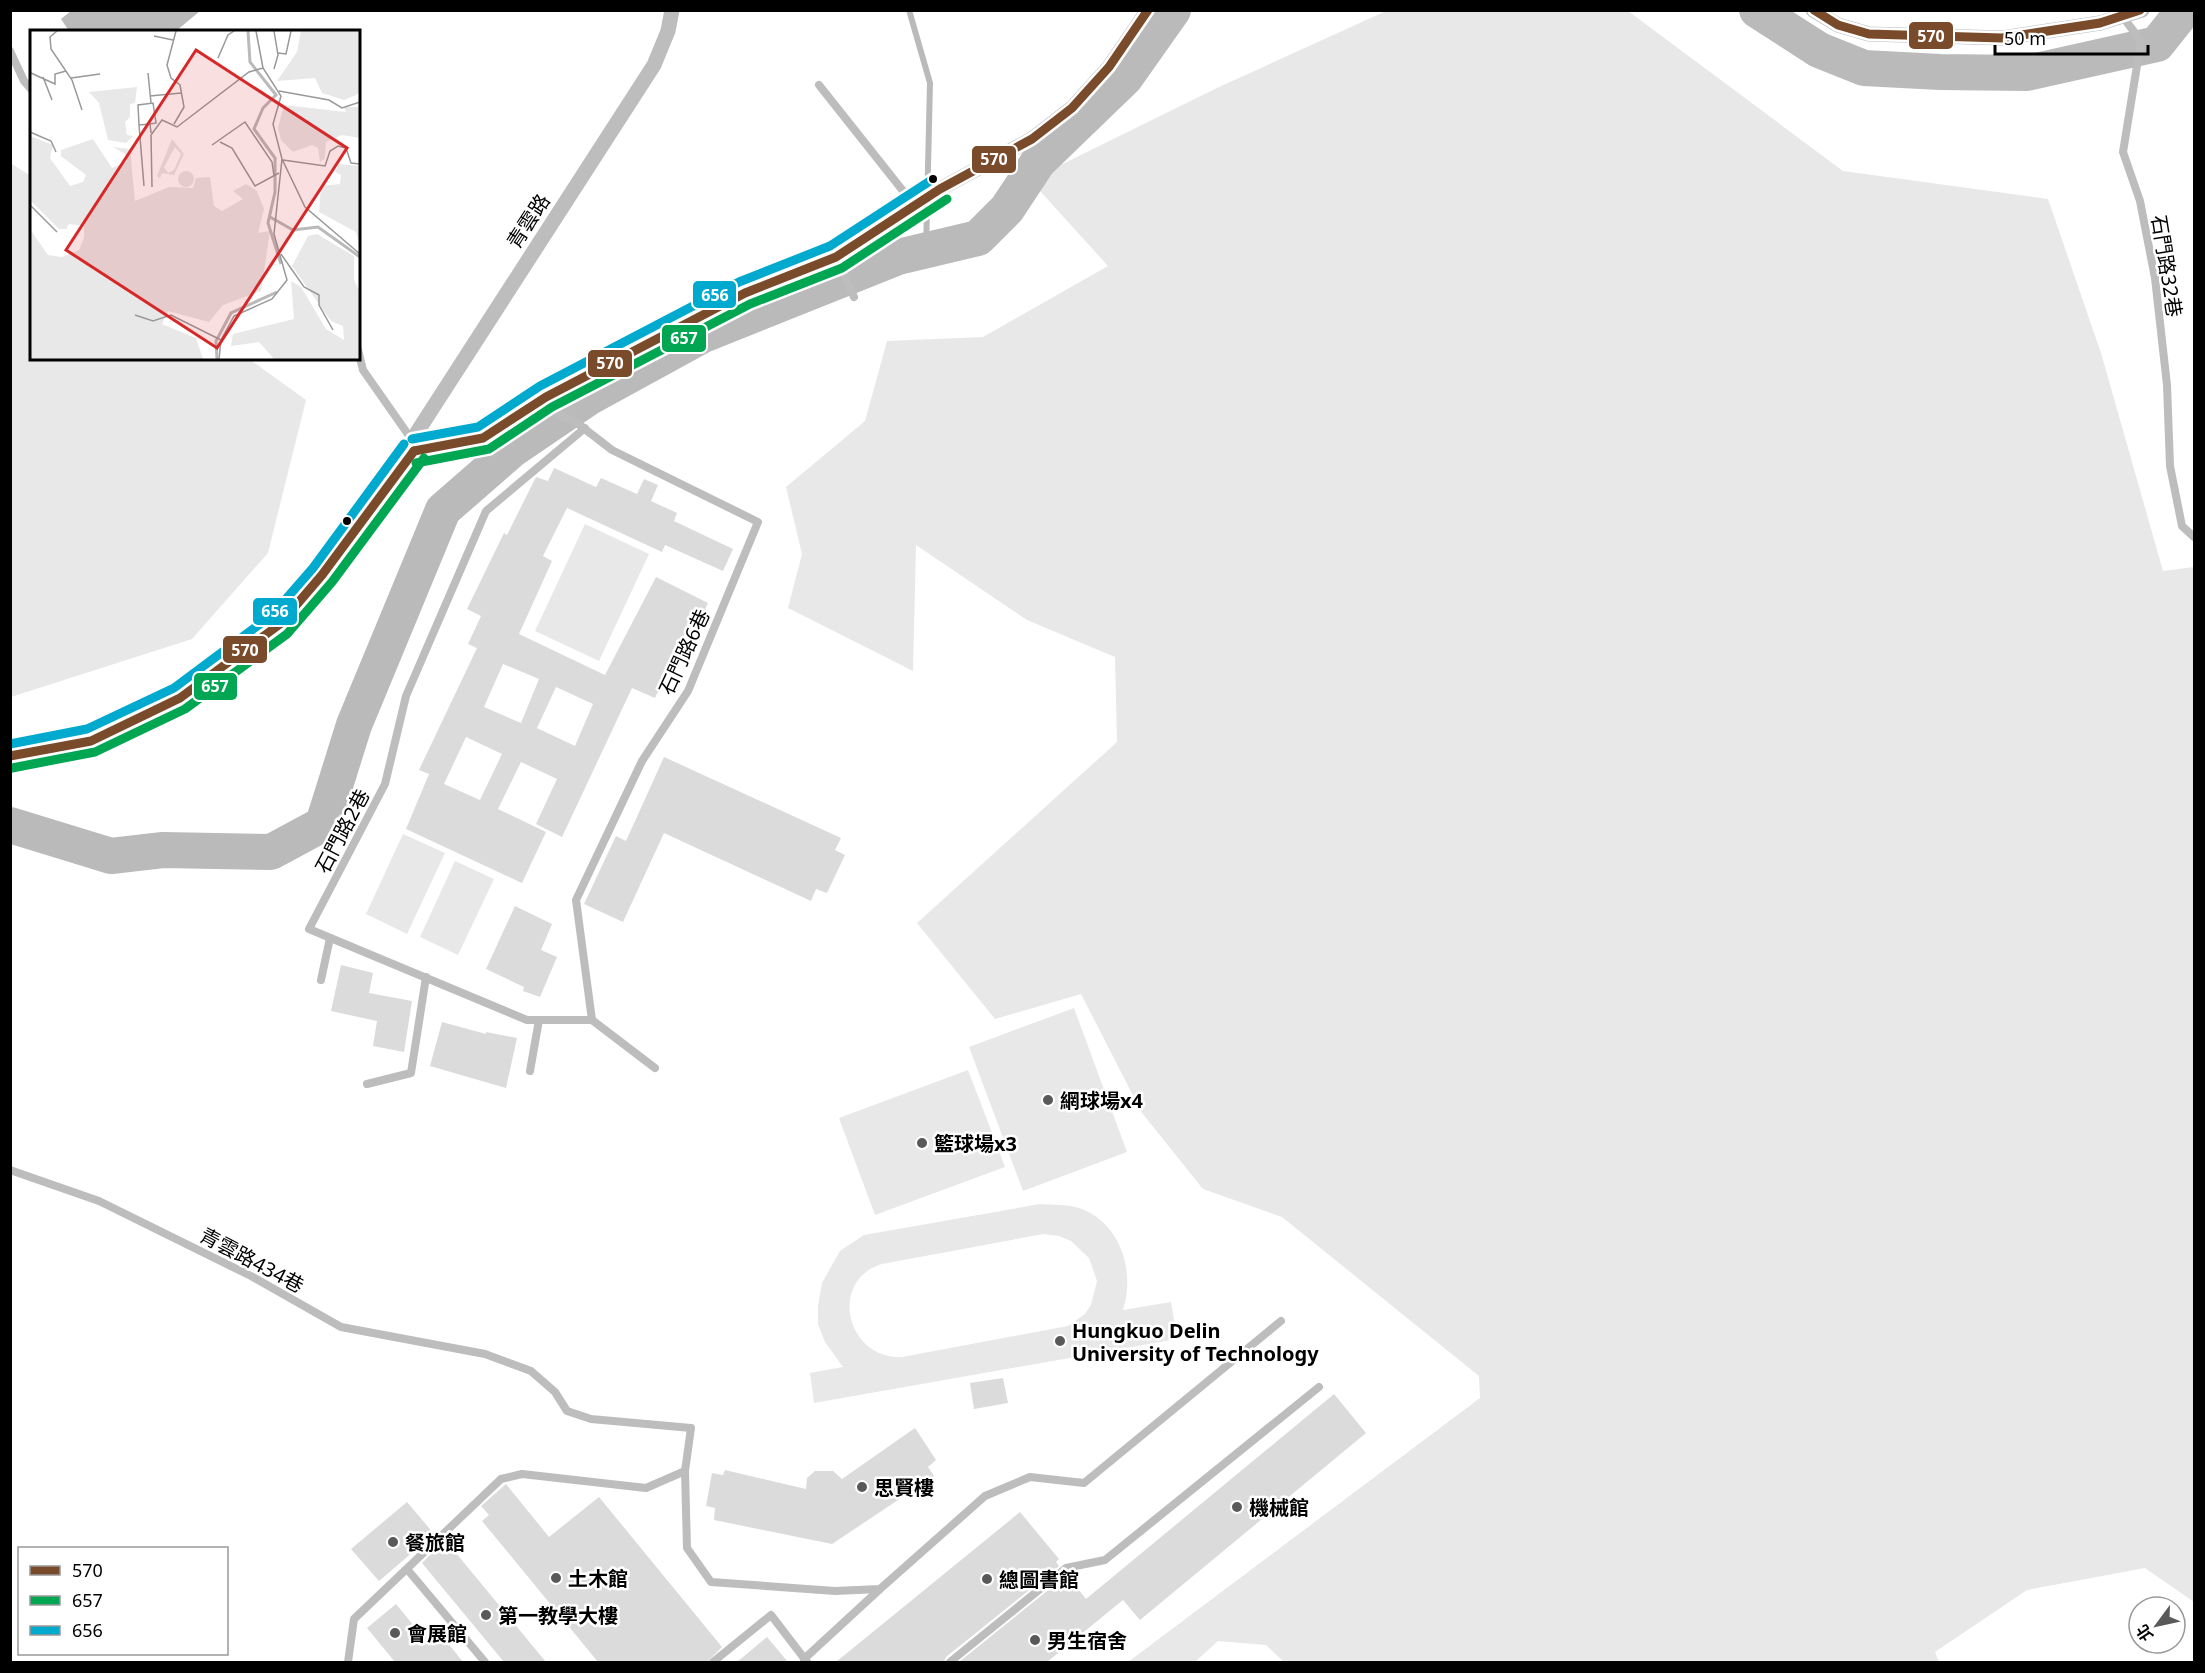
<svg xmlns="http://www.w3.org/2000/svg" width="2205" height="1673" font-family="'Noto Sans','Noto Sans TC',sans-serif">
  <rect width="100%" height="100%" fill="#fff"/>
  <g fill="#e8e8e8" fill-rule="evenodd">
    <polygon points="1386,11 1628,11 1843,171 2048,199 2101,353 2163,571 2194,567 2194,1602 2145,1568 2027,1590 1935,1652 1939,1662 1284,1662 1266,1645 1218,1641 1195,1662 1128,1662 1480,1398 1479,1376 1282,1217 1203,1189 1142,1113 1081,994 995,1019 917,923 1117,742 1115,657 1027,620 916,545 913,671 788,608 802,554 786,487 865,421 887,341 983,337 1108,266 1030,180 1219,87"/>
    <polygon points="10,163 31,176 32,358 249,359 306,400 268,553 192,639 11,697"/>
    <polygon points="585,524 649,554 599,661 535,631"/>
    <polygon points="403,834 445,853 407,934 366,914"/>
    <polygon points="455,861 494,879 458,955 420,937"/>
    <polygon points="1074,1008 1127,1152 1023,1191 969,1047"/>
    <polygon points="968,1070 1005,1167 875,1215 839,1118"/>
    <path d="M1040 1204C1053 1205 1069 1204 1082 1209 1122 1225 1135 1273 1123 1310L1171 1302 1177 1339 814 1403 810 1373 843 1367 825 1342 818 1324V1306L822 1283 840 1251 864 1235ZM1043 1234 1059 1236 1071 1241 1089 1258 1097 1281 1091 1305 1085 1314 1068 1326 902 1357C846 1360 828 1280 882 1264Z"/>
  </g>
  <polygon fill="#bababa" points="71,11 71,10 200,11 176,31 69,31 61,19"/>
  <g fill="none" stroke-linecap="round" stroke-linejoin="round">
    <polyline stroke="#bababa" stroke-width="6" points="909,10 930,83 926,251"/>
    <g stroke="#bababa" stroke-width="36">
      <polyline points="1757,10 1819,50 1864,68 1940,72 2027,73 2157,44 2184,10"/>
      <polyline points="10,825 111,856 163,850 271,852 323,824 354,725 443,510 513,449 588,398 703,335 898,257 978,238 1007,209 1038,162 1125,78 1173,10"/>
    </g>
  </g>
  <g fill="#dbdbdb" fill-rule="evenodd">
    <path d="M554 468 596 487 601 478 637 494 644 479 658 485 651 501 677 513 674 521 733 549 723 571 665 545 662 552 567 508 543 556 552 561 519 634 605 675 656 577 708 603 699 622 692 618 655 698 632 688 562 837 536 824 557 779 521 762 498 809 546 832 522 883 406 829 429 774 419 770 477 648 468 644 481 616 467 609 504 533 507 535 536 477 548 481ZM503 664 539 679 521 723 484 707ZM556 687 593 704 575 746 537 728ZM466 737 502 754 480 800 444 784Z"/>
    <polygon points="664,757 841,838 835,850 845,855 827,893 816,889 811,901 664,833 623,922 584,904 616,836 626,841"/>
    <polygon points="515,906 552,924 541,950 557,957 540,997 523,991 524,987 486,969"/>
    <polygon points="341,965 373,973 369,993 412,1001 404,1052 373,1046 377,1021 331,1011"/>
    <polygon points="442,1022 486,1034 486,1032 517,1038 506,1088 430,1066"/>
    <polygon points="1003,1378 1008,1403 974,1409 970,1383"/>
    <polygon points="1334,1394 1366,1433 1140,1620 1123,1600 1047,1662 959,1662 1067,1575 1086,1599"/>
    <polygon points="915,1428 936,1460 928,1467 934,1476 832,1544 714,1520 715,1508 706,1506 712,1473 723,1475 725,1470 806,1489 807,1478 815,1471 833,1471 842,1479"/>
    <polygon points="506,1484 549,1537 599,1497 722,1647 707,1662 598,1662 482,1521 489,1515 481,1506"/>
    <polygon points="407,1502 434,1534 379,1581 351,1549"/>
    <polygon points="1020,1512 1059,1559 1056,1562 1059,1566 946,1657 944,1662 836,1662"/>
    <polygon points="442,1543 448,1550 451,1547 546,1662 504,1662 422,1563"/>
    <polygon points="396,1604 423,1637 435,1627 463,1662 395,1662 367,1628"/>
    <polygon points="767,1637 788,1662 737,1662"/>
  </g>
  <g fill="none" stroke-linecap="round" stroke-linejoin="round">
    <g stroke="#bdbdbd" stroke-width="8">
      <polyline points="2123,17 2141,41 2123,152 2140,201 2155,278 2167,385 2170,466 2182,526 2194,537"/>
      <polyline points="10,51 24,81 32,90"/>
      <polyline points="819,85 915,206"/>
      <polyline points="836,257 854,297"/>
      <polyline points="358,350 363,370 412,440"/>
      <polyline points="536,404 577,423 612,450 758,522 688,691 642,761 576,900 592,1020"/>
      <polyline points="585,428 486,511 406,696 385,784 309,929 527,1020 592,1020 655,1068"/>
      <polyline points="321,980 330,938"/>
      <polyline points="530,1071 539,1020"/>
      <polyline points="367,1084 411,1073 426,977"/>
      <polyline points="10,1170 99,1201 251,1276 341,1327 485,1354 531,1371 555,1392 567,1411 591,1419 691,1428 685,1471 687,1548 711,1582 835,1591 880,1589 985,1496 1030,1477 1084,1483 1281,1321"/>
      <polyline points="407,1569 485,1662"/>
      <polyline points="804,1659 880,1589"/>
      <polyline points="348,1662 354,1619 501,1479 522,1474 646,1488 685,1471"/>
      <polyline points="713,1662 771,1615 807,1662"/>
      <polyline points="950,1662 1066,1568 1105,1560 1319,1387"/>
    </g>
    <g stroke="#bdbdbd" stroke-width="15">
      <polyline points="672,10 668,31 654,65 412,440 414,451 483,438 546,397 745,293 836,257 940,189 1032,139 1072,108 1109,67 1148,10"/>
      <polyline points="1813,10 1838,25 1869,34 2002,38 2100,23 2142,10"/>
    </g>
    <polyline stroke="#bfbfbf" stroke-width="22" points="10,756 91,741 180,698 280,624 322,575 414,451"/>
    <g stroke="#fff" stroke-width="14">
      <g id="bus-1">
        <polyline points="1814,10 1838,25 1869,34 2002,38 2100,23 2140,10"/>
        <polyline points="414,451 483,438 546,397 745,293 836,257 940,189 1032,139 1072,108 1109,67 1148,10"/>
        <polyline points="10,756 91,741 180,698 280,624 322,575 414,451"/>
      </g>
    </g>
    <g stroke="#fff" stroke-width="14">
      <g id="bus-2">
        <polyline points="416,463 489,449 552,407 750,304 842,268 947,199"/>
        <polyline points="12,768 95,752 185,709 287,634 332,582 424,458"/>
      </g>
    </g>
    <g stroke="#fff" stroke-width="14">
      <g id="bus-3">
        <polyline points="412,439 478,427 540,386 739,282 830,246 933,179"/>
        <polyline points="10,744 87,729 174,688 272,615 313,568 404,444"/>
      </g>
    </g>
    <use href="#bus-1" stroke="#7a4b2a" stroke-width="9"/>
    <use href="#bus-2" stroke="#00a651" stroke-width="9"/>
    <use href="#bus-3" stroke="#00a9ce" stroke-width="9"/>
  </g>
  <g fill="#000" stroke="#fff" stroke-width="2">
    <circle cx="933" cy="179" r="5"/>
    <circle cx="347" cy="521" r="5"/>
  </g>
  <g fill="#595959" stroke="#fff" stroke-width="2">
    <circle cx="1048" cy="1100" r="6"/>
    <circle cx="922" cy="1143" r="6"/>
    <circle cx="1060" cy="1341" r="6"/>
    <circle cx="862" cy="1487" r="6"/>
    <circle cx="1237" cy="1507" r="6"/>
    <circle cx="393" cy="1542" r="6"/>
    <circle cx="556" cy="1578" r="6"/>
    <circle cx="987" cy="1579" r="6"/>
    <circle cx="486" cy="1615" r="6"/>
    <circle cx="395" cy="1633" r="6"/>
    <circle cx="1035" cy="1640" r="6"/>
  </g>
  <g text-anchor="middle" dominant-baseline="central" stroke-width="5" stroke-linejoin="round" paint-order="stroke">
    <g font-size="20" fill="#000" stroke="#fff">
      <text transform="translate(528 221) rotate(-57)">青雲路</text>
      <text transform="translate(2167 266) rotate(81)">石門路32巷</text>
      <text transform="translate(684 652) rotate(-65)">石門路6巷</text>
      <text transform="translate(342 831) rotate(-62)">石門路2巷</text>
      <text transform="translate(252 1260) rotate(28)">青雲路434巷</text>
    </g>
    <g font-size="20" font-weight="bold" fill="#000" stroke="#fff" text-anchor="start">
      <text x="1060" y="1100">網球場x4</text>
      <text x="934" y="1143">籃球場x3</text>
      <text x="1072" y="1330">Hungkuo Delin<tspan x="1072" dy="23">University of Technology</tspan></text>
      <text x="874" y="1487">思賢樓</text>
      <text x="1249" y="1507">機械館</text>
      <text x="405" y="1542">餐旅館</text>
      <text x="568" y="1578">土木館</text>
      <text x="999" y="1579">總圖書館</text>
      <text x="498" y="1615">第一教學大樓</text>
      <text x="407" y="1633">會展館</text>
      <text x="1047" y="1640">男生宿舍</text>
    </g>
  </g>
  <g transform="translate(30 30)">
    <rect width="330" height="330" fill="#fff"/>
    <path d="M271 1H330V61L326 65 314 70 292 63 285 48 247 51 267 22ZM107 57 105 73 100 74V87L95 92 97 105 103 106 96 113 78 110 69 73 59 62ZM254 75 316 82 314 77H330V108L312 105 296 112 295 128 290 132 288 118 282 115 263 122 251 110 248 98ZM0 106 23 115 20 128 40 156 53 152 56 145 31 126V120L63 109 82 138 97 132 95 124 83 117 100 119 105 171 139 157 163 158 166 148 180 147 184 176 192 181 213 169 203 161 216 154 227 161 234 179 228 203 240 201 231 261 193 275 179 292 138 281 132 294 166 308 173 329H0V199L18 225 32 227 49 220 54 208V196L39 194 36 199H29L0 170ZM142 109 154 124 144 145 132 143 130 148 127 146ZM145 117 151 124 144 140 138 143 134 137ZM309 134 330 136V216L326 202 289 182 291 156 310 154 311 145 305 142ZM148 149a8 8 0 1 1 16 0a8 8 0 1 1-16 0ZM287 204 324 226V250L330 262V329H244L229 312 201 316 203 304 264 289 261 251 271 257 296 299 314 310 313 296 301 291 262 236 278 206Z" fill="#e8e8e8" fill-rule="evenodd"/>
    <path fill="none" stroke="#bababa" stroke-width="3" d="M218 1 220 32 246 65 233 78 224 99 245 128V162L238 193 251 234M240 187 263 200 288 197 330 227M187 329 186 311 201 283 247 262"/>
    <path fill="none" stroke="#999" stroke-width="1.5" d="M27 1 20 7 21 19 42 50 52 80M226 1 233 38 251 66 243 94 252 129 275 177 330 224M244 1 248 25 244 39M124 6 143 10M248 23 256 24 261 1M188 28 198 5 204 1M1 43 25 54V44L36 41M118 43 121 73M13 47 22 70M41 48 70 44M249 61 299 70 312 78 330 72M120 66 151 63M120 94 109 95 108 75 123 73 126 93 120 94 121 103M144 94 154 77 150 55 141 48 137 35 146 1M109 95 114 156M0 102 21 111 26 122M190 112 202 118 225 156 249 143M182 115 215 92 242 132 244 146M253 130 295 136 300 121 308 116 316 118 321 133 330 134M122 157 121 105 132 90 147 97 219 42 233 38M0 175 27 202M251 224 274 257 289 265V275L303 300M105 285 123 291 141 285 191 310M189 329 191 310 204 286 242 269 257 250 244 204 252 129"/>
    <path fill="#d62828" fill-opacity="0.15" stroke="#d62828" stroke-width="3" d="M166 20 317 118 187 318 36 220Z"/>
    <rect width="330" height="330" fill="none" stroke="#000" stroke-width="3"/>
  </g>
  <g stroke="#fff" stroke-width="2">
    <rect x="1908" y="21" width="46" height="29" rx="6" fill="#7a4b2a"/>
    <rect x="971" y="145" width="46" height="29" rx="6" fill="#7a4b2a"/>
    <rect x="692" y="280" width="45" height="29" rx="6" fill="#00a9ce"/>
    <rect x="661" y="324" width="46" height="29" rx="6" fill="#00a651"/>
    <rect x="587" y="349" width="46" height="29" rx="6" fill="#7a4b2a"/>
    <rect x="252" y="597" width="46" height="29" rx="6" fill="#00a9ce"/>
    <rect x="222" y="635" width="46" height="29" rx="6" fill="#7a4b2a"/>
    <rect x="193" y="672" width="45" height="29" rx="6" fill="#00a651"/>
  </g>
  <g font-size="16" text-anchor="middle" font-weight="bold" fill="#fff">
    <text x="1931" y="42">570</text>
    <text x="994" y="165">570</text>
    <text x="715" y="301">656</text>
    <text x="684" y="344">657</text>
    <text x="610" y="369">570</text>
    <text x="275" y="617">656</text>
    <text x="245" y="656">570</text>
    <text x="215" y="692">657</text>
  </g>
  <rect width="2205" height="1673" fill="none" stroke="#000000" stroke-width="24"/>
  <rect x="18" y="1547" width="210" height="108" fill="#ffffff" stroke="#999999" stroke-width="1.5"/>
  <rect x="30" y="1566" width="30" height="9" fill="#7a4b2a" stroke="#999999" stroke-width="1.5"/>
  <text x="72" y="1577" font-size="18" fill="#000000">570</text>
  <rect x="30" y="1596" width="30" height="9" fill="#00a651" stroke="#999999" stroke-width="1.5"/>
  <text x="72" y="1607" font-size="18" fill="#000000">657</text>
  <rect x="30" y="1626" width="30" height="9" fill="#00a9ce" stroke="#999999" stroke-width="1.5"/>
  <text x="72" y="1637" font-size="18" fill="#000000">656</text>
  <g transform="translate(2157 1625) rotate(237)"><circle r="28" fill="#ffffff" stroke="#999999" stroke-width="1.5"/>
  <path d="M0-4.5L10 22L0 15L-10 22Z" fill="#595959"/>
  <text y="-9" font-size="16" font-weight="bold" text-anchor="middle" fill="#000000">北</text>
  </g>
  <path d="M1995 45v9h153v-9" fill="none" stroke="#000000" stroke-width="3"/>
  <text x="2004" y="45" font-size="18" fill="#000000" stroke="#ffffff" stroke-width="4.5" paint-order="stroke">50 m</text>
</svg>
